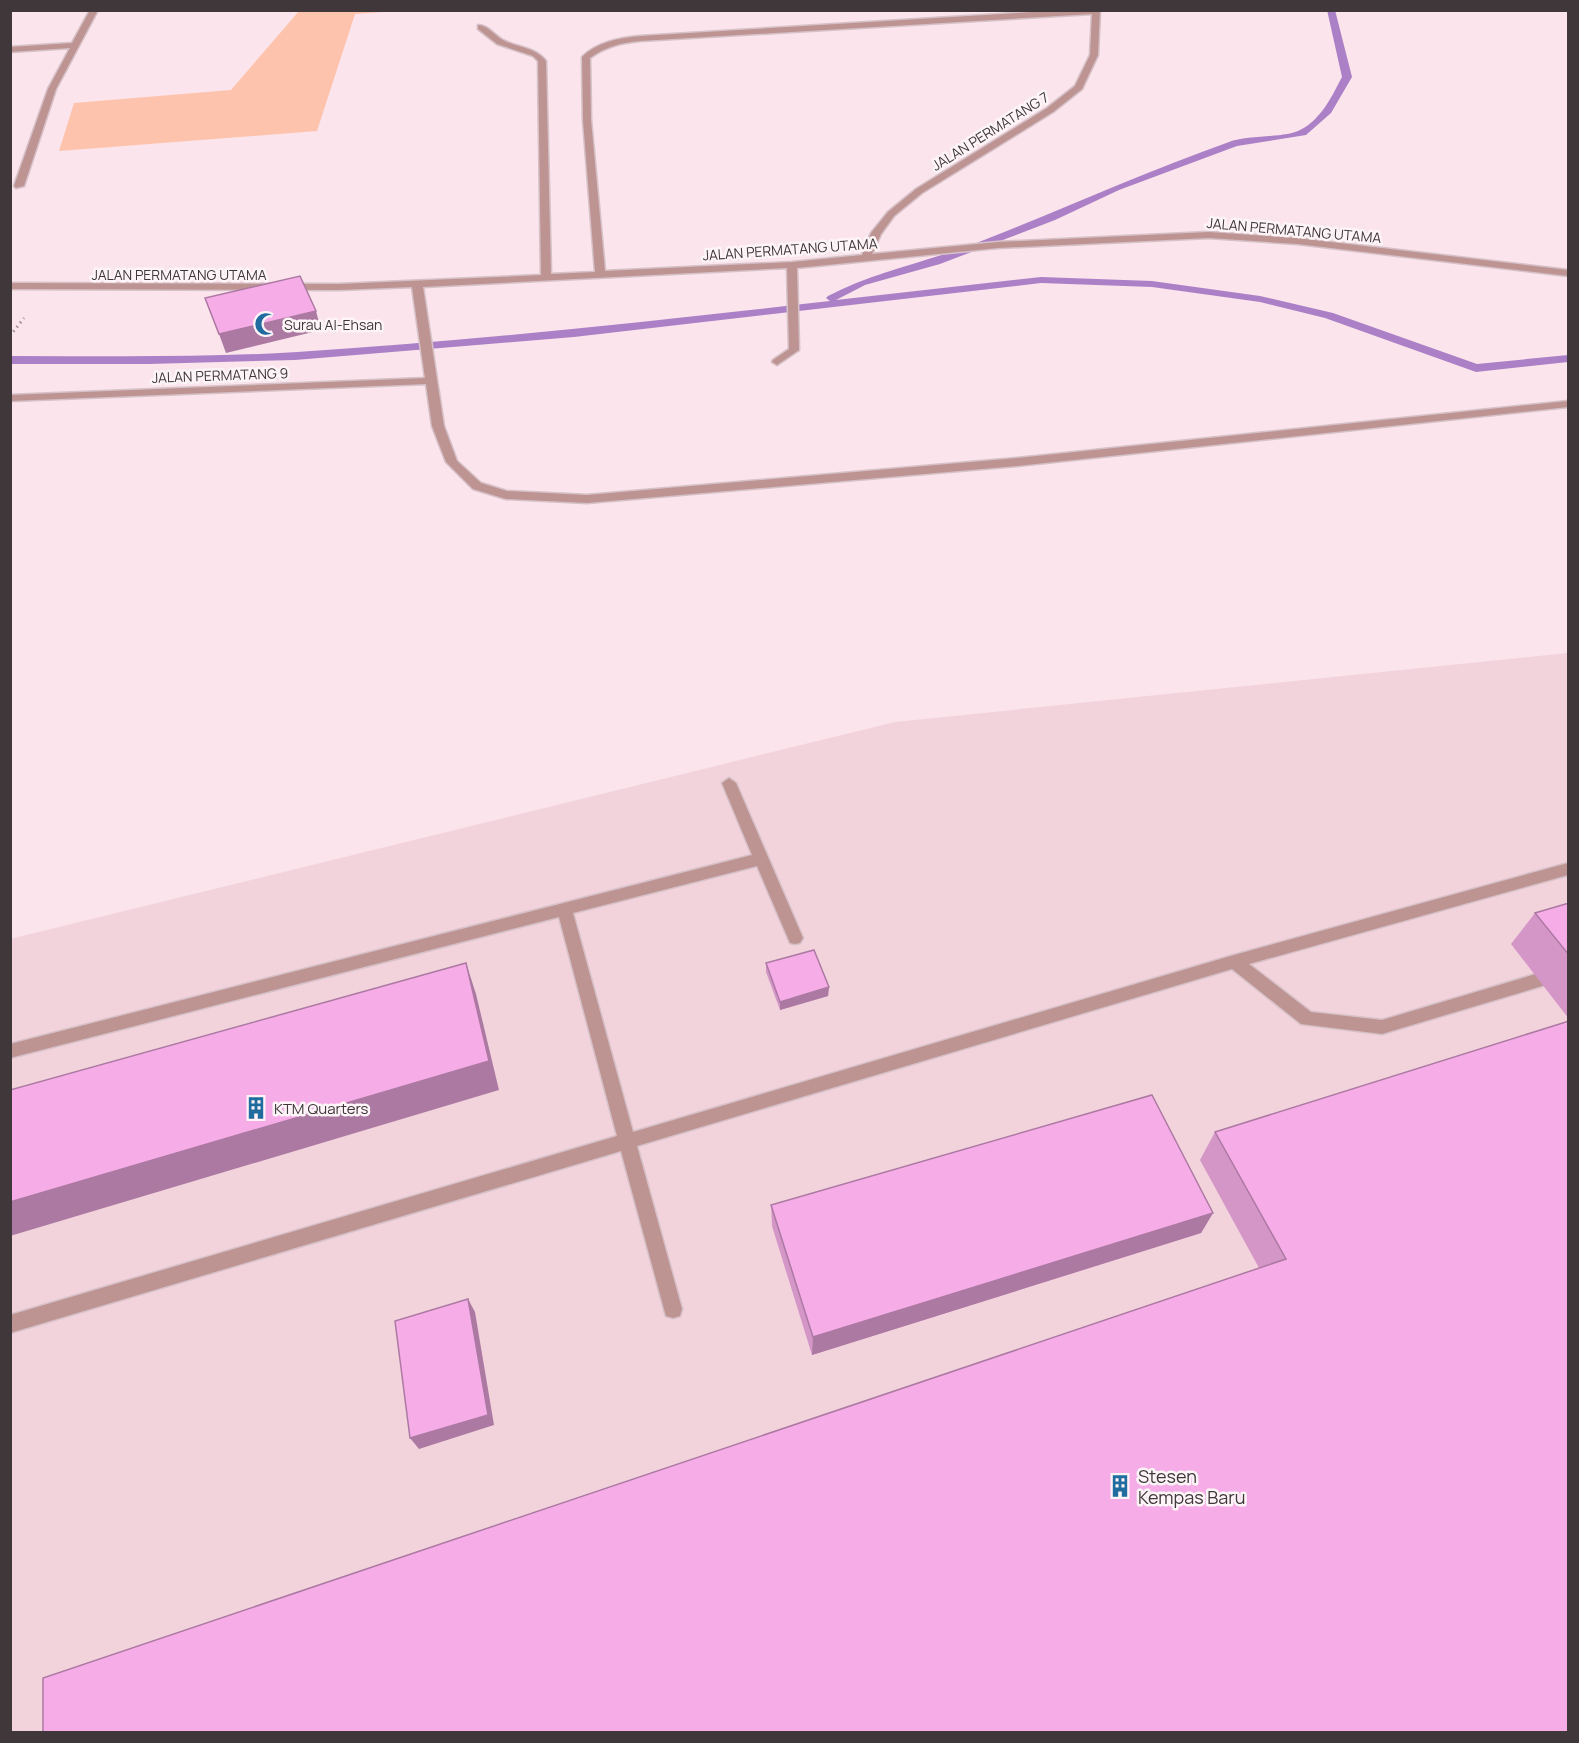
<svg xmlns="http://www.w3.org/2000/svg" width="1579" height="1743" font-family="Manrope,sans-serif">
  <rect width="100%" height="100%" fill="#fbe4eb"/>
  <polygon fill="#f2d3dc" points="1568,653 1568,1732 11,1732 10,939 895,722"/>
  <polygon fill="#fdc3ac" points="299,11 395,11 355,14 317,131 59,151 74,103 231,90"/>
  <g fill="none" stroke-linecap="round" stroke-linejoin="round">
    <path fill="#ac80c7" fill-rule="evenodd" d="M1327 10H1335L1352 77 1331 113 1306 135 1237 146 1119 190 1055 220 940 264 865 285 836 300 1041 277 1152 281 1260 296 1333 313 1477 364 1568 355V362L1476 372 1325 318 1260 302 1152 287 1041 283 574 337 295 360 149 364H10V356C106 356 202 358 297 352 475 341 653 321 830 301L826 298 828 296C874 272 926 262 974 244 1059 211 1142 173 1229 142 1247 135 1286 138 1300 130 1321 120 1332 96 1342 77Z"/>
    <g stroke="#d6c1c8" stroke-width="3">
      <g id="minor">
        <polygon points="90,10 98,10 56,89 24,186 16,188 14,186 48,89 70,48 10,52 10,47 72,43"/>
        <path d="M1066 10H1100L1098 55 1082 89 1053 112 922 193 894 216 881 234 872 254 998 242 1209 232 1297 238 1568 270V276L1297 244 1209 238 998 248 797 268 799 350 777 365 772 362 773 360 789 349 787 268 423 287 444 426 457 461 481 483 507 491 587 495 1017 458 1568 401V407L1017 466 587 503 506 499 473 489 446 462 432 426 426 384 10 401V395L425 378 412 287 339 290 10 289V283L339 284 541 275 538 61 533 56 497 44 478 29V25C488 25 494 35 503 40 518 48 535 47 546 61L551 274 595 272 583 120 582 57C597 42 619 38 640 36ZM1092 14 1090 55 1075 86 1047 108 916 189 888 212 871 233 862 255 792 262 605 271 591 120 590 58C606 46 622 43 640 41Z"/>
        <polygon points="729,778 736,783 803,938 800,943 795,944 790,943 757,866 573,913 633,1132 1234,955 1568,863 1568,875 1249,964 1311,1012 1382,1020 1539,973 1545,975 1547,980 1545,985 1539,987 1382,1034 1301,1024 1232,969 637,1146 682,1309 680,1316 673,1318 666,1316 664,1309 621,1151 10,1333 10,1315 617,1136 559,917 10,1058 10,1044 752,855 722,783"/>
      </g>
    </g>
    <polyline stroke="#a09095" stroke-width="3" stroke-dasharray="1.5 4" stroke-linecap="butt" points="10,336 24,318"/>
    <use href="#minor" fill="#be9493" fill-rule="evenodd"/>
  </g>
  <g fill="#d495c7">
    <polygon points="1569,903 1569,1019 1511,944 1535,913"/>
    <polygon points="766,963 829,987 828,996 780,1010 766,972"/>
    <polygon points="1215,1132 1569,1732 1259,1268 1200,1160"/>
    <polygon points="771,1205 1213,1213 1201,1233 812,1355 772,1226"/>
  </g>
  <g fill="#ac79a2">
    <polygon points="316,311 321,330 226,353 219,334"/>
    <polygon points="466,963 476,994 499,1090 10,1236 10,1202"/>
    <polygon points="829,987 828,996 780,1010 780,1002"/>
    <polygon points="1213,1213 1201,1233 812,1355 813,1337"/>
    <polygon points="468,1299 475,1312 494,1425 419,1449 410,1438"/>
  </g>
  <g fill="#f6ade7" stroke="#ac79a2" stroke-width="1.5">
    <polygon points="300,276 316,311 219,334 205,298"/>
    <polygon points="1569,903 1569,955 1535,913"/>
    <polygon points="814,950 829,987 780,1002 766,963"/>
    <polygon points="466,963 489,1061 10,1202 10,1090"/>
    <polygon points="1569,1021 1569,1732 43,1732 43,1678 1286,1259 1215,1132"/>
    <polygon points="1152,1095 1213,1213 813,1337 771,1205"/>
    <polygon points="468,1299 488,1415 410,1438 395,1321"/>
  </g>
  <defs>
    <g id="mosque-bare" transform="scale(1.8)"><path d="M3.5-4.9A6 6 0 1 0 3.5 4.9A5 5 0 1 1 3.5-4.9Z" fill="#216c9f" stroke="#fff5f8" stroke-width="2.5" paint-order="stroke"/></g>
    <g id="building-bare" transform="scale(1.8)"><path d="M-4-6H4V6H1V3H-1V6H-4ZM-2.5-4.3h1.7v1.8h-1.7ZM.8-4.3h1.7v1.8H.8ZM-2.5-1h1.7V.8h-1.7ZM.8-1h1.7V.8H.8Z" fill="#216c9f" stroke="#fff5f8" stroke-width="2.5" paint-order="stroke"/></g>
  </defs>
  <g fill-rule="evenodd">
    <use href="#mosque-bare" x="266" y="324"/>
    <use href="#building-bare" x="256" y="1108"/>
    <use href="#building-bare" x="1120" y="1486"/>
  </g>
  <g text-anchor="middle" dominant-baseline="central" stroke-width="5" stroke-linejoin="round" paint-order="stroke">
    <g font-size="14" fill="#40373a" stroke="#fff5f8">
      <text transform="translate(990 131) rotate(-32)">JALAN PERMATANG 7</text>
      <text transform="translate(1294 230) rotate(5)">JALAN PERMATANG UTAMA</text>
      <text transform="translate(790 249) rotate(-4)">JALAN PERMATANG UTAMA</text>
      <text x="179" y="274">JALAN PERMATANG UTAMA</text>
      <text transform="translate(220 375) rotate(-2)">JALAN PERMATANG 9</text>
    </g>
    <g font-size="14" fill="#40373a" stroke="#fff5f8" text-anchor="start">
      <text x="284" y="324">Surau Al-Ehsan</text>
    </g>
    <g font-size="15" fill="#40373a" stroke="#fff5f8" text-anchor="start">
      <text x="274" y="1108">KTM Quarters</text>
    </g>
    <g font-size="18" fill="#40373a" stroke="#fff5f8" text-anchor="start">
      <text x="1138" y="1476">Stesen<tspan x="1138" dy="21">Kempas Baru</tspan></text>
    </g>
  </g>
  <rect width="1579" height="1743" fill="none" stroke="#40373a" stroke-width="24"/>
</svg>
